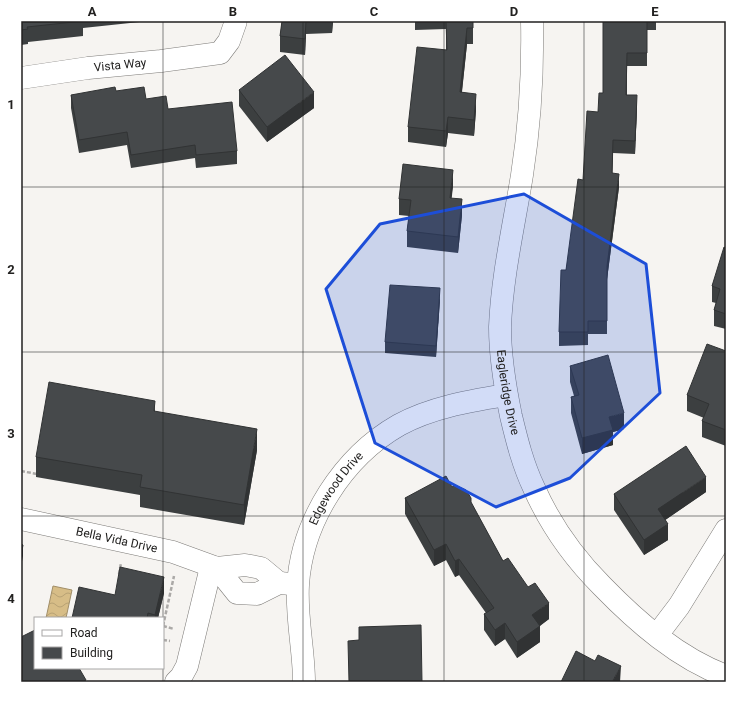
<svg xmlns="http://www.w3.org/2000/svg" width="747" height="703" font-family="Roboto,sans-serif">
  <defs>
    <pattern id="water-waves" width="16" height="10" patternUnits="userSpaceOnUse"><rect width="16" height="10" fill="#d7bd87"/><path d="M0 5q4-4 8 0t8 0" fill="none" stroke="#b8a274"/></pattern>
  </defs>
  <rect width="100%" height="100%" fill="#f6f4f1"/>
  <polygon fill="url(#water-waves)" stroke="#a18e68" points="53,586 72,590 66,618 46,618"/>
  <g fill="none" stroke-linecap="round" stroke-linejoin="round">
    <g stroke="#7d7b78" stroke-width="23">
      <g id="minor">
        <path id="s1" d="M21 78 88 68 161 61 220 53 229 41 236 21"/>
        <path id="s2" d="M21 519 173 552 217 568 245 565 261 568 279 583"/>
        <polyline points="217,568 237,593 257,594 279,583 292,584"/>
        <polyline points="657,635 679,606 726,530"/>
        <polyline points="176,682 181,677 187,666 211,567"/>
        <path id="s3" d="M304 682C304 650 296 618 298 585 302 521 343 457 399 425 432 407 470 401 506 395"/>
      </g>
    </g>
    <g stroke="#7d7b78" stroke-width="23">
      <g id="major">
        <path id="s4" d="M532 21C533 72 530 124 522 175 514 225 502 276 500 327 500 357 505 387 511 416 517 441 523 465 534 488 550 524 574 558 602 586 637 622 678 658 726 676"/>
      </g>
    </g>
    <g stroke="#aba9a7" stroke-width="2.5" stroke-dasharray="4 2" stroke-linecap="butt">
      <polyline points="21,471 37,474"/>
      <polyline points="119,574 121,563"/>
      <polyline points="163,626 174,576"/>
      <polyline points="163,626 174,629"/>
      <polyline points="163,640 170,641"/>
    </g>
    <use href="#minor" stroke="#fff" stroke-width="22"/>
    <use href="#major" stroke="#fff" stroke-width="22"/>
  </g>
  <g fill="#3c3f40">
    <polygon points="21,21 149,21 83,28 83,36 28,42 28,44 21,45"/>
    <polygon points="282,21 333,21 332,33 306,34 305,55 280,52 280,36"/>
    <polygon points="415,21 473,21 473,44 467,44 462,92 476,110 474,136 448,133 446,147 408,142 408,127 446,50 446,29 415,30"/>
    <polygon points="603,21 656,21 656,30 647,30 647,66 627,66 627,95 637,108 635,154 613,153 612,173 619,187 607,279 607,334 588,334 588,345 559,346 559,332 566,270 583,180 598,112 603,93"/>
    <polygon points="239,90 314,108 267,142 239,106"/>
    <polygon points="116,91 146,99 168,109 237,151 237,164 196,168 195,158 131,168 127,145 79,153 71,108 71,95"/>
    <polygon points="453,186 451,198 462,215 458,253 407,247 407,231 409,216 399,215 399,199"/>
    <polygon points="726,248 726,329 714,326 714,310 716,303 712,302 712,286"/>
    <polygon points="440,299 436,357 385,353 385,342"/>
    <polygon points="726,351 726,446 702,437 702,421 704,418 687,411 687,395"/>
    <polygon points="570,366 624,429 613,432 613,445 582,454 571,413 571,397 574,396 570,382"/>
    <polygon points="155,412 257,450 244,525 140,507 140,495 36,477 36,457"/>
    <polygon points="452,487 471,503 503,561 549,619 540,626 540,642 517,658 505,639 495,646 484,630 484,614 486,613 459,575 455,577 446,560 434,566 405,514 405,498"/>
    <polygon points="706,492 665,520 668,540 644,555 614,510 614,494"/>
    <polygon points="164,593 158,618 72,618 115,595"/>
  </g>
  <g fill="#313334">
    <polygon points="306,21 306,34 305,55 305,39"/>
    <polygon points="332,21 333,21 332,33"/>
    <polygon points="467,28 467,44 460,108 460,92"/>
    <polygon points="314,92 314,108 267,142 267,127"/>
    <polygon points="476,94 476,110 474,136 474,120"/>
    <polygon points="637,95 637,108 635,154 635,141"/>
    <polygon points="448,117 448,133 446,147 446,131"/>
    <polygon points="613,140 613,153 612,186 612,173"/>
    <polygon points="453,170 453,186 450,214 450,198"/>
    <polygon points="619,174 619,187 607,280 607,266"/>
    <polygon points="462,199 462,215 458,253 458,237"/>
    <polygon points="440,288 440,299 436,357 436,346"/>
    <polygon points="155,401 155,421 154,411"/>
    <polygon points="624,413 624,429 613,432 613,445 582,454 582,438 609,417"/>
    <polygon points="257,429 257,450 244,525 244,505"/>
    <polygon points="706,477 706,492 658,525 658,509"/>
    <polygon points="668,524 668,540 644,555 644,540"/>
    <polygon points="446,544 446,560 434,566 434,550"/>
    <polygon points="23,545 23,556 21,567 21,556"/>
    <polygon points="459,559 459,575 455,577 455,561"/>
    <polygon points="164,577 164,593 158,618 155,618 155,615"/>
    <polygon points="549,603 549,619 532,631 532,615"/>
    <polygon points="505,623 505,639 495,646 495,630"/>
    <polygon points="540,626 540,642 517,658 517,642"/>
    <polygon points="621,666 620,682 612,682"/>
  </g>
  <g fill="#46494b" stroke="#313334">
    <polygon points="21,21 83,21 27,27 28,29 21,30"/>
    <polygon points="282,21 306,21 305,39 280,36"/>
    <polygon points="446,21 473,21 473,28 467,28 460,92 476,94 474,120 448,117 446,131 408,127 417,47 447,50"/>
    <polygon points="603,21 647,21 647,53 627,53 626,95 637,95 635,141 613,140 612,173 619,174 607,266 607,321 588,321 588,332 559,332 561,270 566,270 578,179 583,180 587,111 598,112 599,93 603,93"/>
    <polygon points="285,55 314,92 267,127 239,90"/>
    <polygon points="115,87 116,91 144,87 146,99 166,96 168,109 232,102 237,151 196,155 195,145 131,155 127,132 79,140 71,95"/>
    <polygon points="403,164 453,170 450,198 462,199 458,237 407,231 411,200 399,199"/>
    <polygon points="724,247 726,248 726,314 714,310 720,289 712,286"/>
    <polygon points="390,285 440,288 436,346 385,342"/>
    <polygon points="707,344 726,351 726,430 702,421 709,404 687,395"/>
    <polygon points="608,355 624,413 609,417 613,430 582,438 571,397 579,395 570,366"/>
    <polygon points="49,382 155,401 154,411 257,429 244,505 140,487 142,475 36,457"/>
    <polygon points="686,446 706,477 658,509 668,524 644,540 614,494"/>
    <polygon points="446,476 452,487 455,485 466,490 471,498 471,502 503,561 508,558 528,587 535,583 549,603 532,615 540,626 517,642 505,623 495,630 484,614 494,608 459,559 455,561 446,544 434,550 405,498"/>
    <polygon points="21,544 23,545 21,556"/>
    <polygon points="120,567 164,577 155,615 148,613 147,618 72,618 79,587 115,595"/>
    <polygon points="421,625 422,682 349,682 348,641 359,640 359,627"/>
    <polygon points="35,630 35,668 79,668 86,680 83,682 21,682 21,637"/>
    <polygon points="576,651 595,661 598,655 621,666 612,682 561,682"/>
  </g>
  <path fill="#1d4ed8" fill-opacity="0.2" stroke="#1d4ed8" stroke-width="3" stroke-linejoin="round" d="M524 194 646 264 660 393 570 478 496 507 375 443 326 289 380 224Z"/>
  <path fill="none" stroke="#222120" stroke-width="1" stroke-opacity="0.55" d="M163 21V618M303 21V682M444 21V682M584 21V682M21 187H726M21 352H726M21 516H726M163 668V682"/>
  <g text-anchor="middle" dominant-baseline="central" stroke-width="4" stroke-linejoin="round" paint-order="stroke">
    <g font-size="12" fill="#222120" stroke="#fff">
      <text stroke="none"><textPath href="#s1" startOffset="100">Vista Way</textPath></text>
      <text stroke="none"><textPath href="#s4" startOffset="374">Eagleridge Drive</textPath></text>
      <text stroke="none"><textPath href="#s3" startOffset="203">Edgewood Drive</textPath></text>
      <text stroke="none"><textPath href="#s2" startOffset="98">Bella Vida Drive</textPath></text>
    </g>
  </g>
  <rect width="747" height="703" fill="none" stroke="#ffffff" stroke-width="44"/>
  <rect x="34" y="617" width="130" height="52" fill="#ffffff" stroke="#a7a6a6"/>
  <rect x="42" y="630" width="20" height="6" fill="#ffffff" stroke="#a7a6a6"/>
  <text x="70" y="637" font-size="12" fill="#222120">Road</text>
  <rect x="42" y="647" width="20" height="12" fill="#46494b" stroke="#a7a6a6"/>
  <text x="70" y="657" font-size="12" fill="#222120">Building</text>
  <rect x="22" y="22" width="703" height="659" fill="none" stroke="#222120" stroke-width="1.5"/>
  <g font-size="13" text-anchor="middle" font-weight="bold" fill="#222120">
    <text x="92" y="16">A</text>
    <text x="233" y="16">B</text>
    <text x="374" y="16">C</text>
    <text x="514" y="16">D</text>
    <text x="655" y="16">E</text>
    <text x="11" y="109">1</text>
    <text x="11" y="274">2</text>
    <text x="11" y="438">3</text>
    <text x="11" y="603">4</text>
  </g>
</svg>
